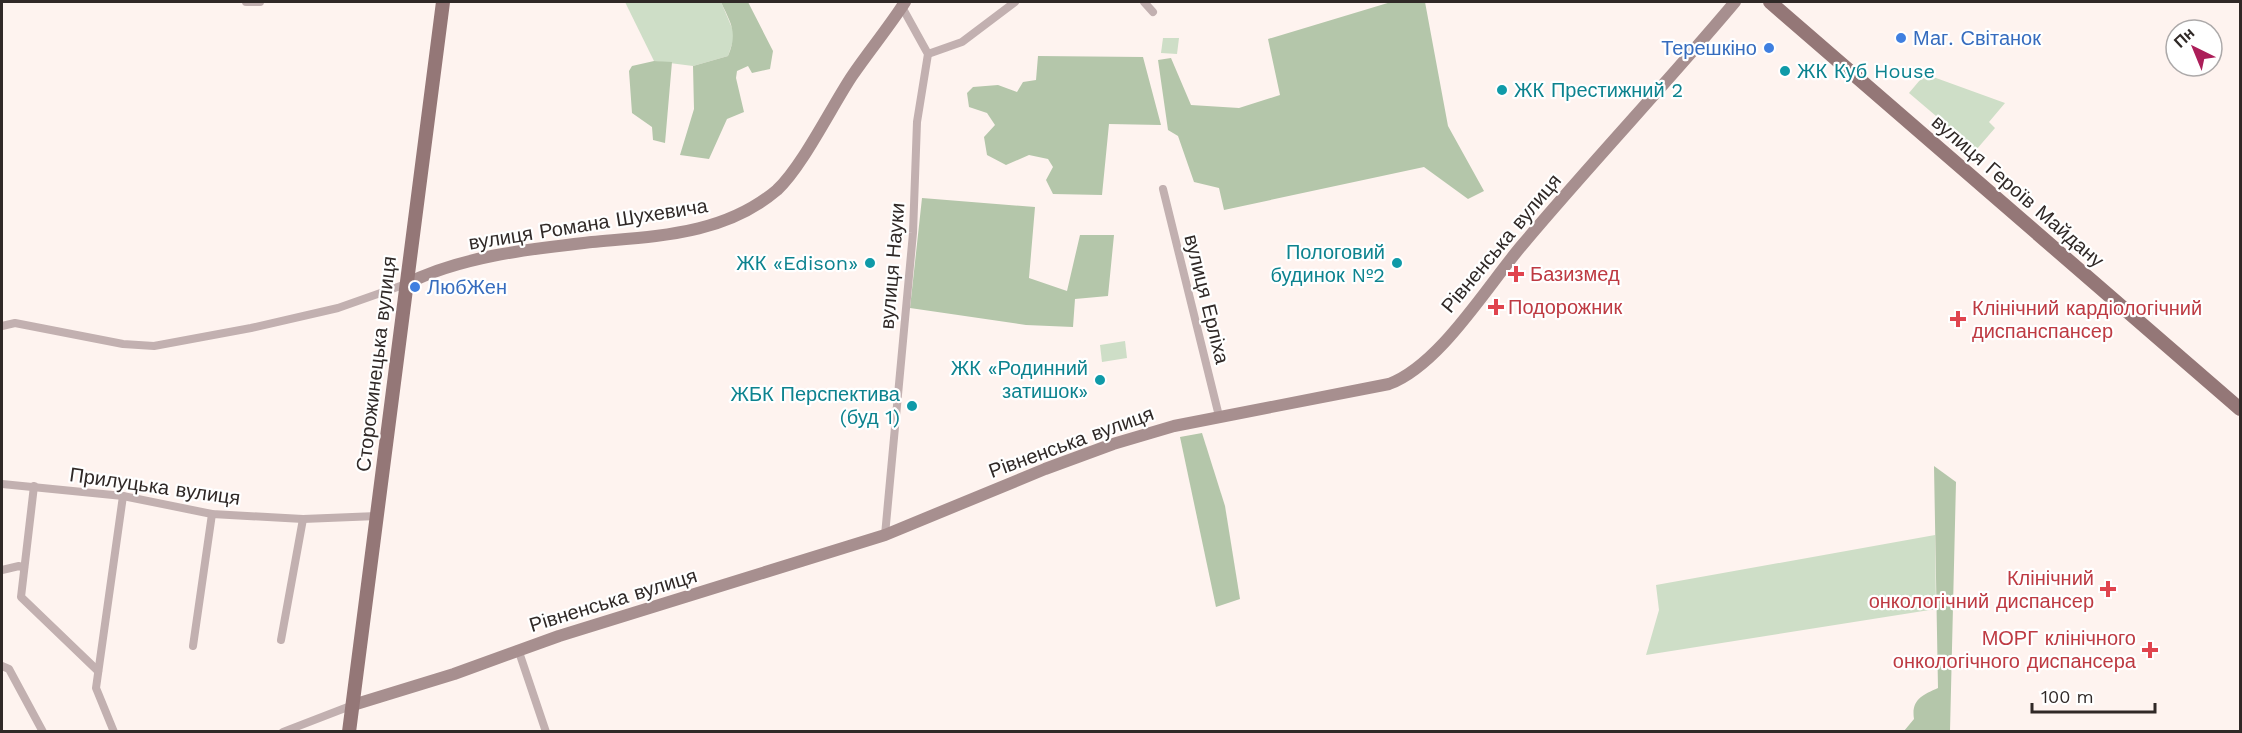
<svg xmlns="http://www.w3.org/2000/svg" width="2242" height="733" font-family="'Work Sans',sans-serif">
  <rect width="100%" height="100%" fill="#fef3ef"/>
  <g fill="#cedec7">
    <polygon points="625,2 721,2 735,35 728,56 693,66 654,61"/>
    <polygon points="1163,38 1179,38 1177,54 1161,53"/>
    <polygon points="1925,74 2005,103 1989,122 1995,128 1976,150 1909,93"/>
    <polygon points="1125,341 1127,358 1102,362 1100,345"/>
    <polygon points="1935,535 1936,609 1646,655 1659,610 1656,585"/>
  </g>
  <g fill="#b4c6aa">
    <path d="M721 2H748L773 51 770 69 752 73 748 66 737 71 736 78 744 112 727 119 709 159 680 155 694 109 693 66 728 56C738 32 731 24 721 2Z"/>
    <polygon points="1391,2 1425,2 1448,126 1484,191 1468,199 1424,167 1224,210 1219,188 1194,182 1178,136 1168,130 1158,60 1171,58 1191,105 1239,108 1280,95 1268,39"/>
    <polygon points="1038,56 1143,57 1161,125 1109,124 1102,195 1053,194 1046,180 1053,167 1048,159 1029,155 1006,165 987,155 984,137 995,125 987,113 969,107 967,93 973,87 998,85 1017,92 1023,82 1036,80"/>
    <polygon points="654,61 672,62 665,143 653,140 652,127 632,113 629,71 632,66"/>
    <polygon points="922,198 1035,207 1029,278 1067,291 1080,235 1114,235 1108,296 1075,299 1073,327 1026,325 910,308"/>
    <polygon points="1202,433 1225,506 1240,599 1216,607 1180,437"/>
    <path d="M1934 466 1956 482 1950 731H1904L1914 719C1911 700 1922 695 1938 688Z"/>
  </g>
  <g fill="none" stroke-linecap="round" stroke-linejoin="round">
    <g stroke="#c2b0b0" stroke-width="8">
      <polyline points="246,2 260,2"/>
      <polyline points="1144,2 1153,12"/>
      <polyline points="928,54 962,42 1015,2"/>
      <polyline points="1163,189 1219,416"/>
      <polyline points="2,326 15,323 123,344 154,346 251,328 338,308 406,284"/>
      <polyline points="2,484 123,496 212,514 303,519 377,516"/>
      <polyline points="34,486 21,597 98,671"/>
      <polyline points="885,535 913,233 917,122 928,54 902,7"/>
      <polyline points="2,570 19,566 24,568"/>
      <polyline points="281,640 303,519"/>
      <polyline points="193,646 212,514"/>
      <polyline points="518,649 546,732"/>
      <polyline points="2,666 9,669 43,732"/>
      <polyline points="114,732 96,688 123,496"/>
      <polyline points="283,732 353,705"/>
    </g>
    <g stroke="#a78f8f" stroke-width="12">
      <path d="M406 284C461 256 530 249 592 242 657 236 724 235 777 190 802 167 832 106 852 76 869 51 889 27 905 2"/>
      <path d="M353 705 454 674 559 636 885 535 1045 469 1113 444 1174 426 1389 384C1440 365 1487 286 1523 244 1592 162 1666 84 1735 2"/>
    </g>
    <g stroke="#947777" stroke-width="14">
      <polyline points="1770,2 2240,409"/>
      <polyline points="349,732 443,2"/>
    </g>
  </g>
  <g fill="#3f7fe0" stroke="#fff" stroke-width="2">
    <circle cx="1901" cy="38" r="6"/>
    <circle cx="1769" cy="48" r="6"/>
    <circle cx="415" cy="287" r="6"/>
  </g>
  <g fill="#0f9aa8" stroke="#fff" stroke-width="2">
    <circle cx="1785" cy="71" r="6"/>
    <circle cx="1502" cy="90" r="6"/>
    <circle cx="870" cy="263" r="6"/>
    <circle cx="1397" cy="263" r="6"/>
    <circle cx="1100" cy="380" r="6"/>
    <circle cx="912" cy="406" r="6"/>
  </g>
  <g fill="#e0444e" stroke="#fff" stroke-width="2">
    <path d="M1513 265h6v6h6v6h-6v6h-6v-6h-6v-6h6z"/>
    <path d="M1493 298h6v6h6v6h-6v6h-6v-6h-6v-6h6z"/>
    <path d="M1955 310h6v6h6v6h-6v6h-6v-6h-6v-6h6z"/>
    <path d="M2105 580h6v6h6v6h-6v6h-6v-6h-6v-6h6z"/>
    <path d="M2147 641h6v6h6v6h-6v6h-6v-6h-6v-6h6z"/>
  </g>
  <g text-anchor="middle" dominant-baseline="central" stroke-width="4.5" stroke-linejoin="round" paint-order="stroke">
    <g font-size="20" fill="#366cbe" stroke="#fff" text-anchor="start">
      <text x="1913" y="38">Маг. Світанок</text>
      <text x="1757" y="48" text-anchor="end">Терешкіно</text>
      <text x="427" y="287">ЛюбЖен</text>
    </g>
    <g font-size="20" fill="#0d838f" stroke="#fff" text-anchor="end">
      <text x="1797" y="71" text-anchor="start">ЖК Куб House</text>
      <text x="1514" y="90" text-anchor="start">ЖК Престижний 2</text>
      <text x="1385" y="252">Пологовий<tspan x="1385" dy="23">будинок №2</tspan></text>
      <text x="858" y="263">ЖК «Edison»</text>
      <text x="1088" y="368">ЖК «Родинний<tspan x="1088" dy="23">затишок»</tspan></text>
      <text x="900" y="394">ЖБК Перспектива<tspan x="900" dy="23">(буд 1)</tspan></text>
    </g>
    <g font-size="20" fill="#302927" stroke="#fff">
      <text transform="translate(2018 191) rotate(41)">вулиця Героїв Майдану</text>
      <text transform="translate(588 224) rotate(-9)">вулиця Романа Шухевича</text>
      <text transform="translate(1501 243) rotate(-50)">Рівненська вулиця</text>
      <text transform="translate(892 266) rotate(-85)">вулиця Науки</text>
      <text transform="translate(1207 299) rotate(76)">вулиця Ерліха</text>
      <text transform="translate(376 364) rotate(-83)">Сторожинецька вулиця</text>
      <text transform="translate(1071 442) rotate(-20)">Рівненська вулиця</text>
      <text transform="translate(155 486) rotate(8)">Прилуцька вулиця</text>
      <text transform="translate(613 600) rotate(-17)">Рівненська вулиця</text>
    </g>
    <g font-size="20" fill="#be3a42" stroke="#fff" text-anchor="start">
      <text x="1530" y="274">Базизмед</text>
      <text x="1508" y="307">Подорожник</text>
      <text x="1972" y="308">Клінічний кардіологічний<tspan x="1972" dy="23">диспанспансер</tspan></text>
      <text x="2094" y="578" text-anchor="end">Клінічний<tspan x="2094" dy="23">онкологічний диспансер</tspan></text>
      <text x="2136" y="638" text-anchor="end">МОРГ клінічного<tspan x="2136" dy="23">онкологічного диспансера</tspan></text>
    </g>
  </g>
  <rect width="2242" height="733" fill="none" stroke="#302927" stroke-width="6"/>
  <g transform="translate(2194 48) rotate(317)"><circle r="28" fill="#ffffff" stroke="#aca9a9" stroke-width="1.5"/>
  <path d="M0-4.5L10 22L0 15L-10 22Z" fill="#ac1e59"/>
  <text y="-9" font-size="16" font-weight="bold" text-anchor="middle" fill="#302927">Пн</text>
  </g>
  <path d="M2032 703v9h123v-9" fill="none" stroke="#302927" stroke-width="3"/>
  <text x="2041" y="703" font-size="18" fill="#302927" stroke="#ffffff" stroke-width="4.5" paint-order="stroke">100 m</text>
</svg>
